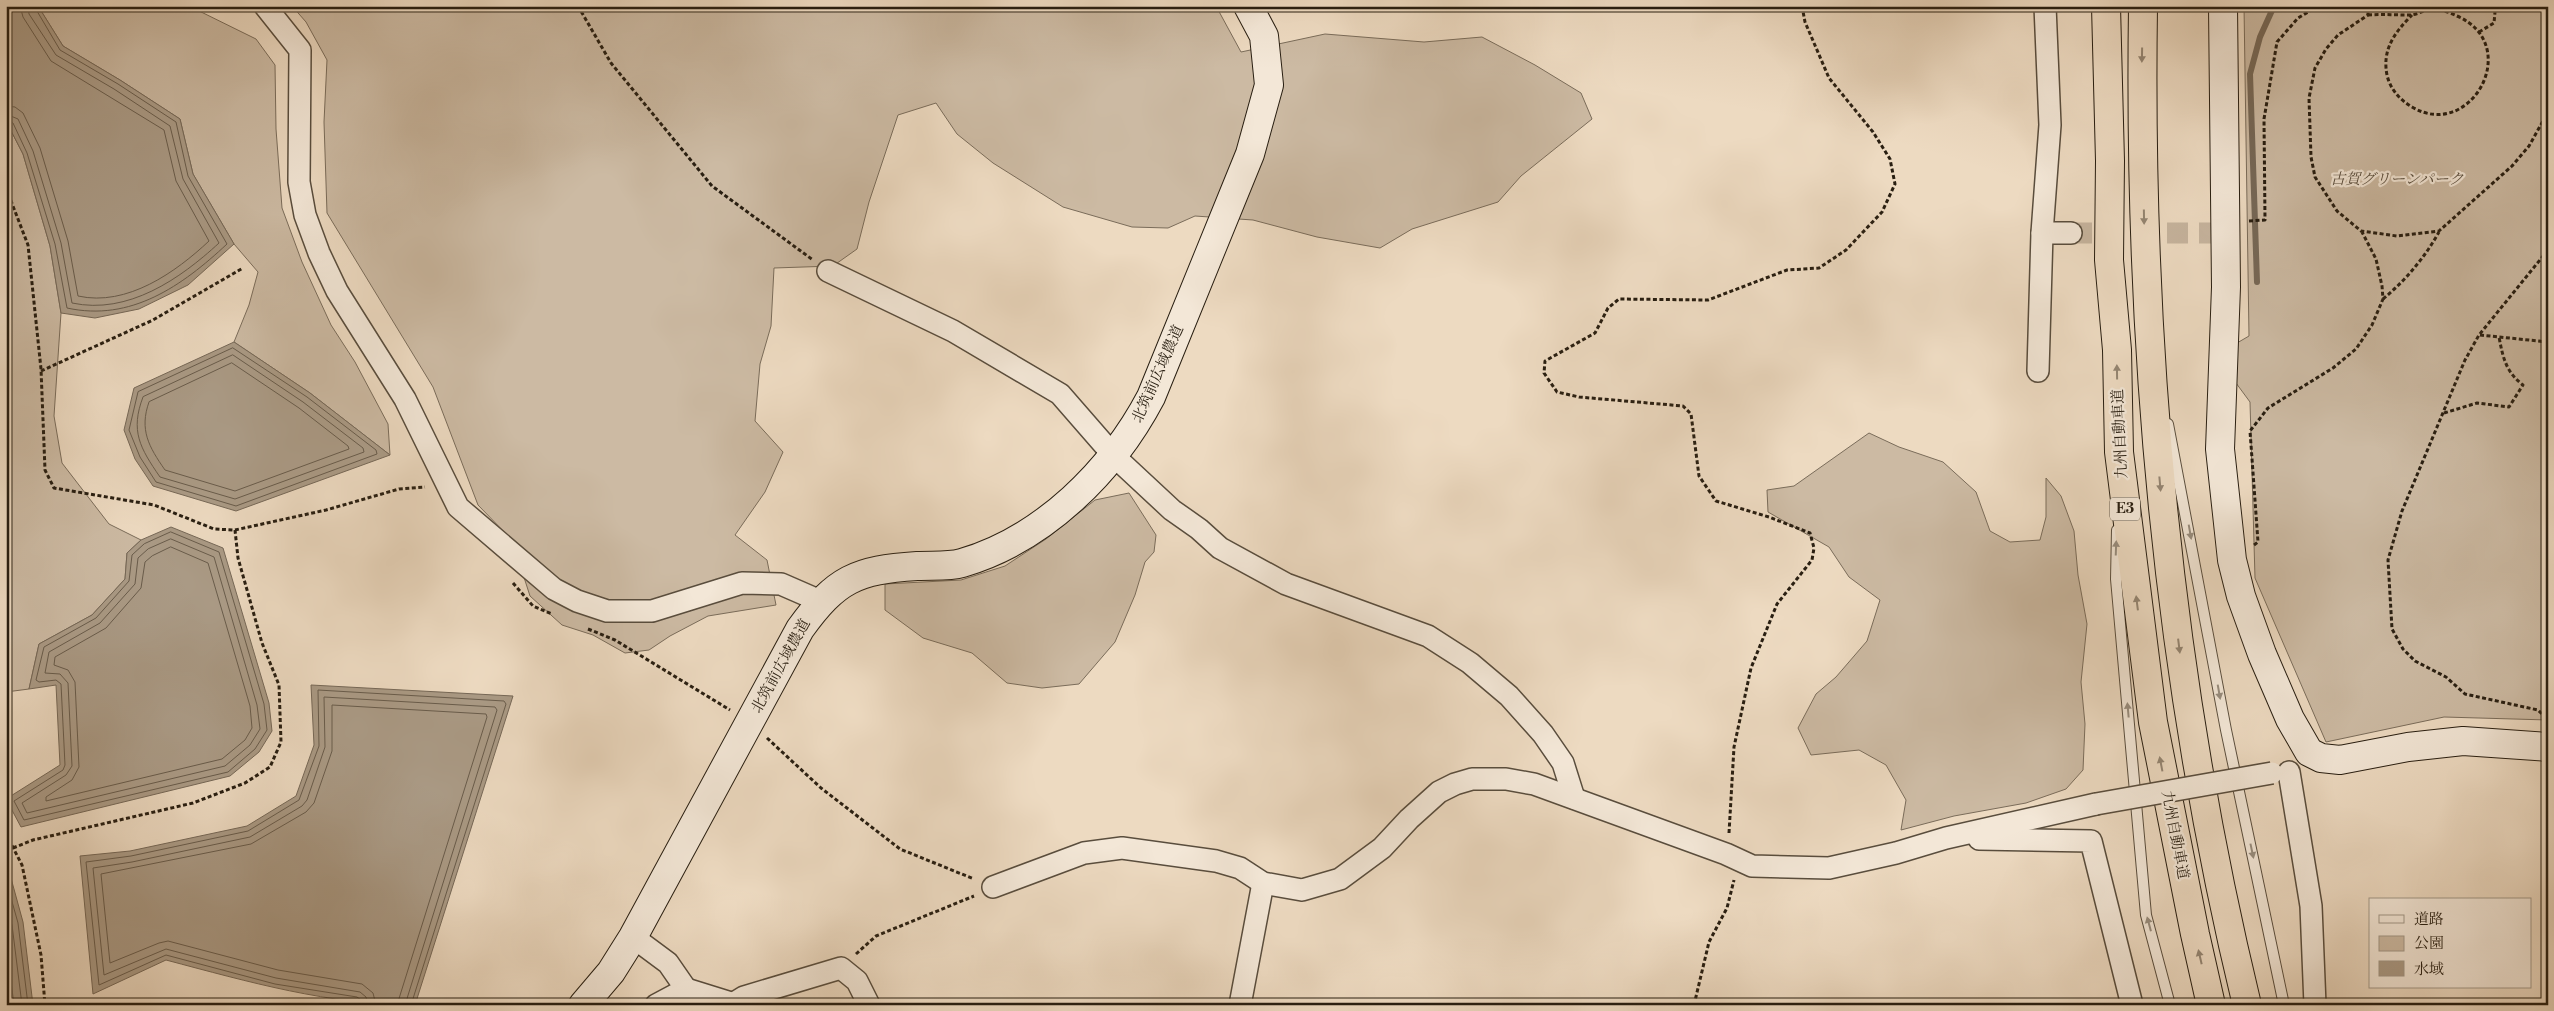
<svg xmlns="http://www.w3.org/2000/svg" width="2554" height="1011" font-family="'Libre Bodoni','Noto Serif JP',serif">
  <rect width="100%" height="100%" fill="#eddac1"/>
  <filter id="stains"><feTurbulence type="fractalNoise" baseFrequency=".004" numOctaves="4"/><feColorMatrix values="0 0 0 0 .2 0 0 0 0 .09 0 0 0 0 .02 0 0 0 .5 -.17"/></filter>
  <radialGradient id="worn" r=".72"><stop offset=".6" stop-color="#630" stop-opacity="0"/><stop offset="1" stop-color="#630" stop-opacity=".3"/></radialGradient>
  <g fill="#ccbaa3" stroke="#7a6c5a">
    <polygon points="38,6 189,6 256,39 275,65 276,129 282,208 302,262 331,325 355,362 388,424 390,455 310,393 234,342 249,305 258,272 234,244 193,174 180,119 120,80 63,46"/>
    <polygon points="292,6 1216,6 1241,52 1325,34 1424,42 1482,37 1535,65 1581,93 1592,119 1521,176 1498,202 1412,229 1380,248 1317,237 1253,220 1195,216 1168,228 1132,227 1063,207 993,163 957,134 936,103 898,115 869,202 857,249 833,266 774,268 771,326 760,364 755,421 783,452 765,492 735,535 767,560 776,605 708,616 670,636 649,650 625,653 593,635 562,625 530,596 512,540 478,505 433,387 327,213 324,122 327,60 306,22"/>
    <polygon points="2244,6 2548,6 2548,720 2444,717 2326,742 2255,578 2250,402 2236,383 2237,343 2249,336"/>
    <polygon points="6,121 23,154 50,246 61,313 54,416 62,463 109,524 141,540 127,553 125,579 92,615 39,644 29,689 6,692"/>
    <polygon points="1869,433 1899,447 1943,462 1976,492 1990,531 2010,542 2040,540 2046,517 2046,478 2061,496 2074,531 2078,575 2087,624 2081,682 2085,724 2083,770 2066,789 2026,803 1954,816 1901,830 1906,800 1886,765 1859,750 1811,755 1798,728 1816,694 1836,677 1867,641 1880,600 1849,577 1829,547 1768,512 1767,490 1794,486"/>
    <polygon points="1129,493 1156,535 1154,552 1145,562 1135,595 1115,642 1079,684 1042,688 1007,683 972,653 923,638 885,610 885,584 961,580 1005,566 1046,539 1095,500"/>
  </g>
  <g fill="#aa9a85" stroke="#766857">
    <polygon points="6,6 38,6 63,46 120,80 180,119 193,174 234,244 188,285 139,309 95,318 61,313 50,246 23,154 6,121"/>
    <polygon points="234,342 310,393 390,455 236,511 153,486 135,459 124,430 134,388"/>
    <polygon points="171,527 223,548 269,703 272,731 259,752 230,776 21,827 6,799 60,765 56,685 29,689 39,644 92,615 125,579 127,553 141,540"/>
    <path d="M311 685 513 696 415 1005C329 1005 249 982 166 960L93 994 80 856 130 851 247 826 296 796 314 745Z"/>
    <polygon points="6,860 23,922 33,1005 6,1005"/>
  </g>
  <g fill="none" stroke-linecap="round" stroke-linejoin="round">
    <g stroke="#695c4b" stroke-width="1">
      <path d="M6 106 15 107 23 113 40 148 68 241 78 296C127 307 176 272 209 241L176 181 164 130 51 61 23 17 20 6"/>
      <path d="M6 114 18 119 33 151 61 243 72 303C128 315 180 279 219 243L183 179 170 126 114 89 56 55 29 14 28 6"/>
      <path d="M6 120 13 123 27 153 55 244 67 308C131 322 182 286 227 244L188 176 176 122 118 84 60 50 34 6"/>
      <polygon points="233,348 307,397 376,450 377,454 236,506 156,482 140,457 129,430 138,392"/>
      <path d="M233 355 303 402 363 448 364 452 235 499 160 477C140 448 130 431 143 397Z"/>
      <path d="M232 363 299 408 348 446 349 449 235 491 165 470C149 447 139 430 149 402Z"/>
      <polygon points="171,532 219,552 264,704 267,730 255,749 228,772 24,820 14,801 63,770 65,765 61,684 56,680 39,682 36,680 44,647 96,618 129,581 132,555 144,544"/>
      <polygon points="171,539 214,557 257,705 260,729 250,745 225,766 27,813 22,803 66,775 72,766 68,683 60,674 45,673 49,652 100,623 135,584 138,558 148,549"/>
      <polygon points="171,547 208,563 250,706 252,728 245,740 222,759 46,801 46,797 72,780 79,767 75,682 68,670 54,665 55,657 106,628 141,588 145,562 152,556"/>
      <polyline points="6,880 18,923 28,1005"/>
      <polyline points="6,905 12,925 22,1005"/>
      <polyline points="6,942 14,1005"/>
      <polyline points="362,1005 361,1000 357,997 275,984 166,955 99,985 86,862 131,856 248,831 299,800 319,746 318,690 504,701 506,704 411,1005"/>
      <polyline points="368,1005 366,997 360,992 276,978 166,949 104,975 93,868 132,862 250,837 302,806 307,800 325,747 324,697 495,707 497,710 405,1005"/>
      <polyline points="376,1005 373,993 362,984 278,970 168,941 159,943 110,963 101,874 251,844 306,812 314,803 332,751 332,705 486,714 487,717 397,1005"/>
    </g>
    <polyline stroke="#766857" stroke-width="6" points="2257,282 2250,74 2260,37 2274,6"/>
    <polyline stroke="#c6b49e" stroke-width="21" stroke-dasharray="21 11" stroke-linecap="butt" points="2071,233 2225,233"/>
    <g stroke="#594d3d" stroke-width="12">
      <g id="lane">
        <polyline points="2168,424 2226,730 2284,1005"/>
        <polyline points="2117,530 2116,579 2146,915 2170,1005"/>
      </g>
    </g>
    <g stroke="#594d3d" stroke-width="24">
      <g id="street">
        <polyline points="265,6 300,50 299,182 305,215 319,253 337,291 405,399 458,507 554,589 577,601 607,611 652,611 742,583 781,584 820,601"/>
        <polyline points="2042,233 2071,233"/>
        <polyline points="828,271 953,331 1060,394 1114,456 1172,510 1199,529 1220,548 1286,584 1428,636 1470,663 1509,696 1543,734 1563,763 1574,798"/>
        <polyline points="2038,371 2042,233 2050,125 2045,6"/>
        <polyline points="2289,772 2311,906 2315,1005"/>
        <polyline points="1979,839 2091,841 2132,1005"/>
        <polyline points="993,887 1084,853 1122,848 1216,861 1240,868 1263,883 1302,890 1340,879 1382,848 1409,819 1439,792 1455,784 1472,779 1506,779 1534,784 1726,854 1752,866 1829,868 1896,853 1946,838 2096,804"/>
        <polyline points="633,937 668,963 686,989"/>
        <polyline points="656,1005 686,989 731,1003"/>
        <polyline points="731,1005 744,997 841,968 857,981 869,1005"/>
        <polyline points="1240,1005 1263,883"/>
      </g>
    </g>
    <g stroke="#281e11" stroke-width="30">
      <g id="secondary">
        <polyline points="2223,6 2226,287 2220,449 2232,560 2241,596 2262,654 2290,719 2309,752 2321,758 2340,760 2408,747 2463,741 2548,747"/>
        <path d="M583 1005 611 972 633 937 800 629C836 579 856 570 917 566 931 565 948 567 962 563 1044 539 1112 471 1151 397L1250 154 1269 85 1264 36 1248 6"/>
      </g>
    </g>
    <g stroke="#281e11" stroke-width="30">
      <g id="highway">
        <polyline points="2106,6 2110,161 2109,260 2117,350 2119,452 2153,722 2195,934 2211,1005"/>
        <path d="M2143 6C2138 345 2167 675 2247 1005"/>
      </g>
    </g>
    <g stroke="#281e11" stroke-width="3" stroke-dasharray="4 2.5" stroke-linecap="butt">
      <polyline points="578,6 611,63 712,186 813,260"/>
      <polyline points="2368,6 2368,15 2338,35 2326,49 2315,68 2309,98 2311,157 2315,177 2337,211 2361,231 2397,236 2439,231 2512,166 2529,146 2548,112"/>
      <path d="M2368 15C2382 14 2396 15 2410 15 2418 15 2426 8 2435 9 2442 9 2450 13 2457 16 2524 45 2471 142 2412 107 2400 100 2390 89 2387 75 2382 50 2394 33 2412 15"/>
      <polyline points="2479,32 2494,23 2495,12 2490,6"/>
      <polyline points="6,188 28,245 41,369 45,470 54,488 154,505 214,529 235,530 326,510 399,489 425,487"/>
      <polyline points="2249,221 2265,220 2264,119 2277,42 2298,18 2318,6"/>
      <polyline points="2548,250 2479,335 2465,360 2402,511 2388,560 2392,629 2403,649 2415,661 2446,677 2465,694 2538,710 2548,720"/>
      <path d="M2383 299C2406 280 2425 257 2439 232"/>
      <polyline points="2480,335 2548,342"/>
      <polyline points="41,371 153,320 243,268"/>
      <path d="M2444 413 2477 403 2509 407 2523 385C2506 372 2503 358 2499 337"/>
      <polyline points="2254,545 2258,542 2250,431 2268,408 2333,368 2356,349 2372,325 2383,299 2382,286 2376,259 2362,232"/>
      <polyline points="513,583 533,606 552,614"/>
      <polyline points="588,629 615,640 730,710"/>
      <polyline points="767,738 821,788 900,849 974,879"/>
      <polyline points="1729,833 1734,747 1751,668 1777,604 1812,560 1814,548 1810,533 1769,517 1716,501 1699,476 1691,414 1683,406 1579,397 1557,392 1544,373 1545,361 1595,333 1608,308 1619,299 1708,300 1787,270 1819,268 1846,250 1882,212 1895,184 1890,159 1873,132 1829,78 1805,22 1802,6"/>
      <polyline points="6,834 22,865 41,955 45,1005"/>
      <polyline points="13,848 33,840 193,803 245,783 270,767 281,742 279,685 262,643 238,558 235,530"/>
      <polyline points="856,954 876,936 974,896"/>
      <polyline points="1694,1005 1709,942 1727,908 1734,880"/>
    </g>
    <use href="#lane" stroke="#f3e7d7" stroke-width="10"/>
    <use href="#street" stroke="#f3e7d7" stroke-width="21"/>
    <use href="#secondary" stroke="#f3e7d7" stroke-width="28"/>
    <use href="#highway" stroke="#eddac1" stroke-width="28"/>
    <g stroke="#594d3d" stroke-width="24" stroke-linecap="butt">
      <polyline id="street-bridge" points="2096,804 2272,773"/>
    </g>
    <use href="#street-bridge" stroke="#f3e7d7" stroke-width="21"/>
  </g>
  <defs><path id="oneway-solid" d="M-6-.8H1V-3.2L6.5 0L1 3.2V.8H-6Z" transform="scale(1.25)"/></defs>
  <g fill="#948572">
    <use href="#oneway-solid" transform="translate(2142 55) rotate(91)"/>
    <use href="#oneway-solid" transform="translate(2144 217) rotate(89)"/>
    <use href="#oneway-solid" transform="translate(2117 372) rotate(-91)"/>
    <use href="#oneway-solid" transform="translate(2160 484) rotate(85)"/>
    <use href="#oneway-solid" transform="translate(2137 603) rotate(-97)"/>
    <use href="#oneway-solid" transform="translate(2179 646) rotate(83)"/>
    <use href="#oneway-solid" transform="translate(2161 764) rotate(-101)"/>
    <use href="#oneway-solid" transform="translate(2200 957) rotate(-103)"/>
  </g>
  <g fill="#988d7e">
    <use href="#oneway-solid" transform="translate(2190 532) rotate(80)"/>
    <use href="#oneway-solid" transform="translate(2116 548) rotate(-88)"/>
    <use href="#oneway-solid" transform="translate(2219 692) rotate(80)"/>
    <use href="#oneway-solid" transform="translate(2128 710) rotate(-95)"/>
    <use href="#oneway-solid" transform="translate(2252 851) rotate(78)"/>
    <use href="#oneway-solid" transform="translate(2149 924) rotate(-105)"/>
  </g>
  <g text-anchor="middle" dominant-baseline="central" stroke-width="4.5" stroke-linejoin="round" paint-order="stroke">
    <rect fill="#f3e7d7" stroke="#655a4c" stroke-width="1" x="2110" y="497.5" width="30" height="23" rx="4"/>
    <g font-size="14" font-weight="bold" fill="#281e11">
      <text x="2125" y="509">E3</text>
    </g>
    <g font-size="15" font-style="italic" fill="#594d3d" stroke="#f3e7d7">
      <text x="2397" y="179">古賀グリーンパーク</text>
    </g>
    <g font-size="15" fill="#281e11" stroke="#f3e7d7">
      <text transform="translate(1158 374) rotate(-66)">北筑前広域農道</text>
      <text transform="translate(2120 434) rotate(-93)">九州自動車道</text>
      <text transform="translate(781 666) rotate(-61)">北筑前広域農道</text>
      <text transform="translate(2175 835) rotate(79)">九州自動車道</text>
    </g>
  </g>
  <rect width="2554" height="1011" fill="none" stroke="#eddac1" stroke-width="25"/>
  <rect x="8" y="8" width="2539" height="996" fill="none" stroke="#281e11" stroke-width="2.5"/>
  <rect x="12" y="12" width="2529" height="986" fill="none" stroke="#281e11"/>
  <rect x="2369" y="898" width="162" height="90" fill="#f3e7d7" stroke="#a29788"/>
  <rect x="2379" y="915" width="25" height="8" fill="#f3e7d7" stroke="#a29788"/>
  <text x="2414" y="924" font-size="15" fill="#281e11">道路</text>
  <rect x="2379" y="936" width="25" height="15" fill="#ccbaa3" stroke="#a29788"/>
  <text x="2414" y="948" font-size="15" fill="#281e11">公園</text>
  <rect x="2379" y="961" width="25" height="15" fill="#aa9a85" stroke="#a29788"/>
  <text x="2414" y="974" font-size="15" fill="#281e11">水域</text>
  <rect width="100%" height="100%" filter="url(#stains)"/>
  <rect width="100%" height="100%" fill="url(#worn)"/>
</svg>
